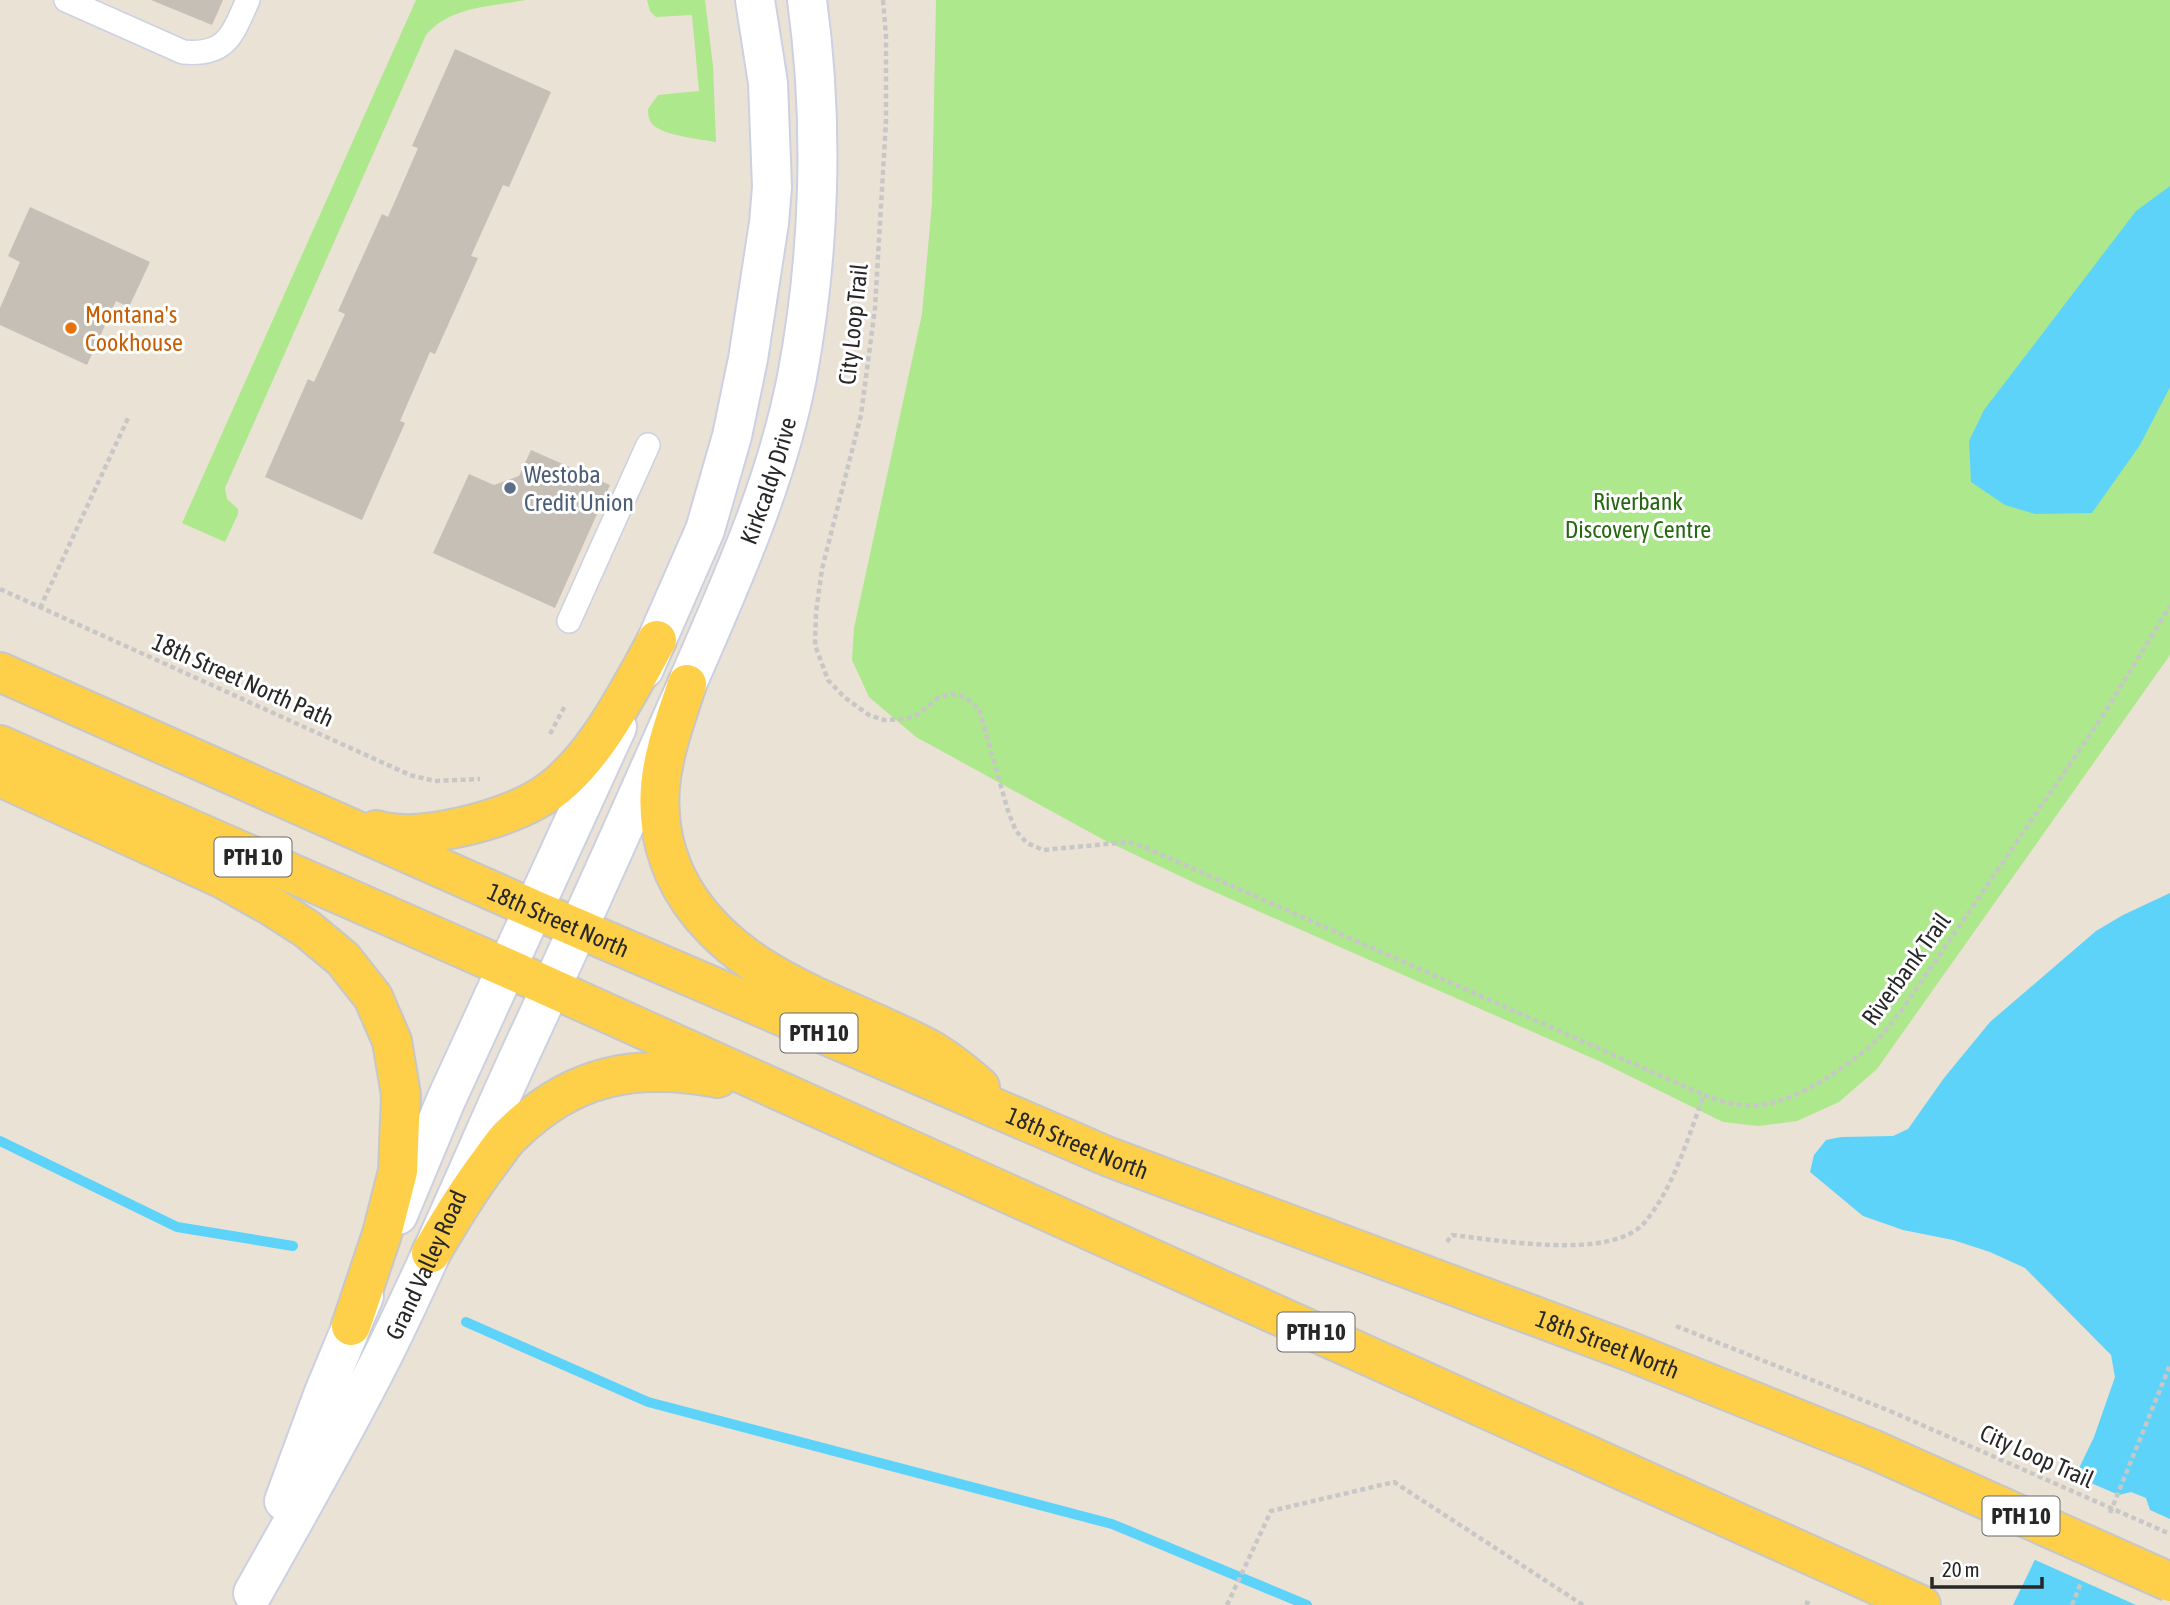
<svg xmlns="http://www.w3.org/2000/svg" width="2170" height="1605" font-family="'Asap Condensed',sans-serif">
  <rect width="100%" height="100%" fill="#ebe2d6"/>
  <g fill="#ade88c">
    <path d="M416 0H526C490 7 450 6 426 35L225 488 227 499 238 509V514L225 542 182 523Z"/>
    <path d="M647 0H705L713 66 716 142C700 139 666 136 653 125 649 121 648 115 648 109L658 95 699 91 692 15 656 17 650 11Z"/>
    <polygon points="936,0 2170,0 2170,655 1877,1069 1839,1102 1797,1121 1758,1126 1723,1122 1601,1062 1199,885 1104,840 916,737 869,697 852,660 854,628 922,314 932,203"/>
  </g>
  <g fill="#5dd3fa">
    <polygon points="2170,186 2170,387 2140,445 2092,513 2035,514 2005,505 1971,482 1969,441 1984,410 2136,211"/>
    <polygon points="2170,893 2170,1605 2013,1605 2094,1437 2115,1377 2111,1355 2025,1268 1990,1252 1953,1240 1903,1230 1863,1216 1810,1172 1814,1155 1826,1140 1841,1137 1893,1136 1908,1129 1944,1078 1990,1022 2096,931 2123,915"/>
  </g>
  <polygon fill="#ebe2d6" points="2072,1475 2119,1495 2131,1492 2146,1498 2150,1510 2170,1519 2170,1605 2136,1605 2031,1558"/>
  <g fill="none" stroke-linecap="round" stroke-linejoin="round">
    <g stroke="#5dd3fa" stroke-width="10">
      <polyline points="0,1141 177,1227 293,1246"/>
      <polyline points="466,1322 648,1402 1112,1524 1307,1605"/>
    </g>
  </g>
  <g fill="#c6bfb6">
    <polygon points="151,0 223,0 212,25"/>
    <polygon points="455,49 551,92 509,187 503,185 471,256 478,258 435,354 430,352 400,421 405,423 362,520 265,477 308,379 314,382 345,314 338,311 382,214 388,217 418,148 412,146"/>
    <polygon points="30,207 150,262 129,307 116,301 87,365 0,325 0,308 20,262 8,256"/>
    <polygon points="531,450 610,485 555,608 433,553 469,474 494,485 519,476"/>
  </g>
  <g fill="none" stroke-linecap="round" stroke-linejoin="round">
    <g stroke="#cbd0e2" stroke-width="26">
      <g id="service">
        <path d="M66 0 183 52C227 56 232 35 248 0"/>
        <polyline points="569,621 648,445"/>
      </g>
    </g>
    <g stroke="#cbd0e2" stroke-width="42">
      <g id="secondary">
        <polyline points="644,669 705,530 732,436 748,359 769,223 772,187 768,83 755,0"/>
        <polyline points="398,1215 446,1100 617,727"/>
        <polyline points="284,1501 323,1395 364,1296"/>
        <path id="s1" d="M253 1593C297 1515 341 1438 381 1359 433 1256 476 1150 524 1046 580 926 634 805 687 684 730 585 776 485 797 377 820 254 824 124 807 0"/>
      </g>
    </g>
    <g stroke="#c7c7c7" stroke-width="42">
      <g id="primary">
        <path id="s2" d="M0 672 533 909 1109 1157 1631 1352 1872 1449"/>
        <path d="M687 684C676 718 663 752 660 787 657 827 667 866 689 899 746 983 844 1003 929 1049 947 1059 964 1073 980 1087"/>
        <polyline points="0,745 507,968 1921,1605"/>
        <polyline points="0,777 223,879 271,906 307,929 343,959 373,997 392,1041 401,1095 398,1171 382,1234 351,1326"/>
        <path d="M376 830C404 838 433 833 461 827 487 821 513 813 536 800 590 771 628 692 657 640"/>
        <path d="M431 1253C450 1221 469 1189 492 1159 498 1151 504 1141 512 1134 573 1074 636 1063 718 1078"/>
      </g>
    </g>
    <g stroke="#c7c7c7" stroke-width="4.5" stroke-dasharray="5 3.5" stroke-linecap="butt">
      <polyline points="883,0 886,36 886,121 875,308 861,415 822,569 816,612 815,645 828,680 844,697 869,715 884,720 906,719 917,715 938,698 952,694 965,697 979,709 1008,811 1016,831 1027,843 1043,850 1128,842 1142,846 1704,1095"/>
      <polyline points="0,589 410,775 435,781 480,779"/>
      <polyline points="40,608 129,416"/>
      <polyline points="550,734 566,704"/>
      <path d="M1447 1242 1452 1235C1498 1240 1613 1261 1645 1222 1674 1187 1688 1137 1704 1095 1724 1103 1746 1108 1767 1104 1804 1097 1851 1064 1878 1039 1887 1030 1894 1019 1902 1010L2102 717 2170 606"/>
      <polyline points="1676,1326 1890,1411"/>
      <polyline points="2110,1513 2170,1365"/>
      <polyline points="1805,1602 1813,1605"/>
      <polyline points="1227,1605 1271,1511 1394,1482 1583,1605"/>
      <polyline points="2072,1605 2081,1583"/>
    </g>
    <use href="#service" stroke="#fff" stroke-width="23"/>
    <use href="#secondary" stroke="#fff" stroke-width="38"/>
    <use href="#primary" stroke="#fecf49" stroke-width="38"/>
    <g stroke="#c7c7c7" stroke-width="42" stroke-linecap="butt">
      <polyline id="primary-bridge" points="1872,1449 2170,1582"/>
    </g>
    <polyline stroke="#c7c7c7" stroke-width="4.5" stroke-dasharray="5 3.5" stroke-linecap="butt" points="1890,1411 2170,1534"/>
    <use href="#primary-bridge" stroke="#fecf49" stroke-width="38"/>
  </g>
  <circle fill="#e8710a" stroke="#fff" stroke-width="2.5" cx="71" cy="328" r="7"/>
  <circle fill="#5c6f8a" stroke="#fff" stroke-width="2.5" cx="510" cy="488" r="7"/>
  <g text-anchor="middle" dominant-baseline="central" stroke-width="6" stroke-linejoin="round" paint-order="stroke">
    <g fill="#fff" stroke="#686868" stroke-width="2">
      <rect x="214.5" y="837.5" width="77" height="39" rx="5"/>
      <rect x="780.5" y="1013.5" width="77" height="39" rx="5"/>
      <rect x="1277.5" y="1312.5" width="77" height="39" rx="5"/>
      <rect x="1982.5" y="1496.5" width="77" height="39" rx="5"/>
    </g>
    <g font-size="23" font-weight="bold" fill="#272727">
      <text x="253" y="857">PTH 10</text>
      <text x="819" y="1033">PTH 10</text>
      <text x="1316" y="1332">PTH 10</text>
      <text x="2021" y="1516">PTH 10</text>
    </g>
    <g font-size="24" fill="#c56008" stroke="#fff" text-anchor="start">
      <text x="85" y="314">Montana's<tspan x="85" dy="28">Cookhouse</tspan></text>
    </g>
    <g font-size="24" fill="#272727" stroke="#fff">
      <text transform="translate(853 324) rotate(-84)">City Loop Trail</text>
      <text stroke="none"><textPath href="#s1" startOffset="1227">Kirkcaldy Drive</textPath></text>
      <text transform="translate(243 680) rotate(24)">18th Street North Path</text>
      <text stroke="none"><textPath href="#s2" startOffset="611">18th Street North</textPath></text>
      <text transform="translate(1906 969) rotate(-54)">Riverbank Trail</text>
      <text stroke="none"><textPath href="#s2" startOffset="1176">18th Street North</textPath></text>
      <text stroke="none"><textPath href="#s1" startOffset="371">Grand Valley Road</textPath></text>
      <text stroke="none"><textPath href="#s2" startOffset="1743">18th Street North</textPath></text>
      <text transform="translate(2037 1456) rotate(24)">City Loop Trail</text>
    </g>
    <g font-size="24" fill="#4e5e75" stroke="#fff" text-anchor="start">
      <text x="524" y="474">Westoba<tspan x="524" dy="28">Credit Union</tspan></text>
    </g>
    <g font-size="24" fill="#266812" stroke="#fff">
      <text x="1638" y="501">Riverbank<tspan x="1638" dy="28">Discovery Centre</tspan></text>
    </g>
  </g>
  <path d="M1932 1577v10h110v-10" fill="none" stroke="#272727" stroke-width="3.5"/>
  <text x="1942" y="1577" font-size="21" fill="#272727" stroke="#ffffff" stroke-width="5" paint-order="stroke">20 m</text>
</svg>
